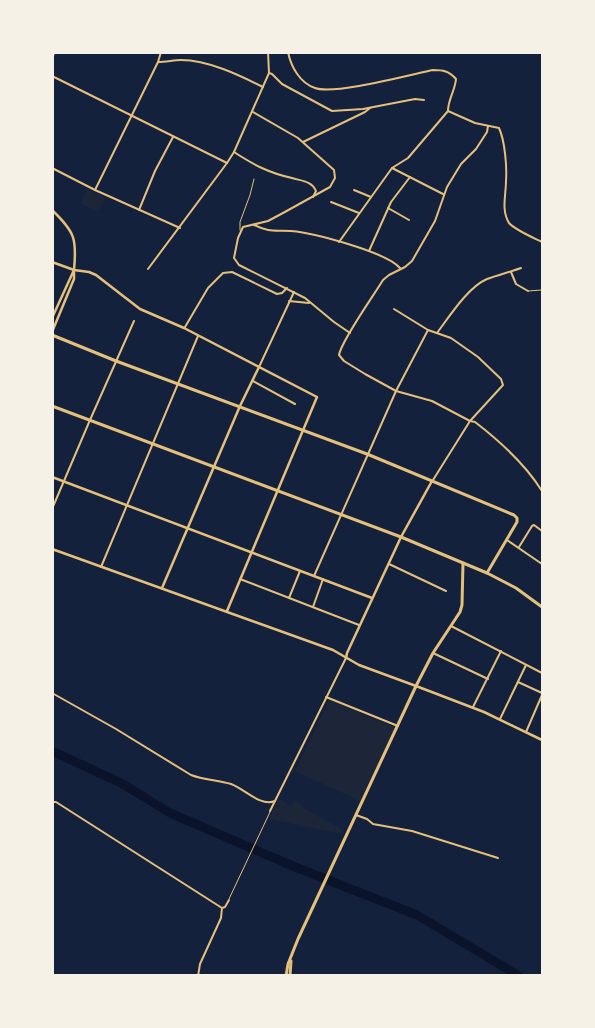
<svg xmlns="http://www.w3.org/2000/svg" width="595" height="1028" font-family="Poppins,sans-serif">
  <rect width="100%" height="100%" fill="#14213d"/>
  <g fill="#1d2539">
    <polygon points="87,189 105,198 98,212 81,203"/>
    <polygon points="329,700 396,728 360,801 295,771"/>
    <polygon points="278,798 291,806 296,800 303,808 343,830 341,834 269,819"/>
  </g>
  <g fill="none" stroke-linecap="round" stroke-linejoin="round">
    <polyline stroke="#0b132b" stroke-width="9" points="52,751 121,783 170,813 295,867 417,915 519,976"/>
    <g stroke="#e5c07b" stroke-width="1">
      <polyline points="240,230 240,222 250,195 254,179"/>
      <polyline points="528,291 542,290"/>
      <polyline points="229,899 270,812"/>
    </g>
    <g stroke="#e5c07b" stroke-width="2">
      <path d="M288 52C291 67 300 83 315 88 334 95 409 75 433 70 443 70 449 71 456 79 455 91 448 99 448 111L408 158 392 168 339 242"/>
      <path d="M158 62C166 62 174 60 181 60 208 60 239 75 263 87"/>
      <polyline points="269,73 272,74 282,84 332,111 363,109 415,99 424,100"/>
      <polyline points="52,76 227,163"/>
      <path d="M448 111 475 123 499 128C505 141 507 167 506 181 506 195 501 210 509 223 515 230 534 238 542 242"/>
      <polyline points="253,112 298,138 334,170 335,178 330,187 283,213 268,221 243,227 238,238 234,258 239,265 305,298 334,322 350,333"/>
      <path d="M488 126 487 132 476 149 461 164 447 187 435 221 412 261 405 267 389 275 383 280C374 295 341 341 339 355L344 361 365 374 396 391 432 401 470 421 475 422C501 442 525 464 542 491"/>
      <polyline points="303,142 365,112 370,108"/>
      <path d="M234 152C254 165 269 173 292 178 302 181 312 181 316 191L313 197"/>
      <polyline points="52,168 95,190 180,228"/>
      <polyline points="392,168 443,194"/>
      <polyline points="95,190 158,62 161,52"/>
      <polyline points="354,190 371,197"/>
      <polyline points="331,202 359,213"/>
      <polyline points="388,208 409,220"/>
      <polyline points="139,210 155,171 173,137"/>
      <path d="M254 225C270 233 275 230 291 231 314 233 386 252 400 268"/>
      <polyline points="369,251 391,202 410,177"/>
      <polyline points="148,269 227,163 234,152 269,73 268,52"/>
      <polyline points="511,272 516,284 528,291"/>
      <polyline points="289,301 309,303"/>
      <polyline points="394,309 428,330 451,338 478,357 501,379 503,385 470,421 433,480"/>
      <polyline points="185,327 208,288 223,273 232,272 277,294 282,293 287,288"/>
      <path d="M437 333C449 317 468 287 487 279 498 275 510 272 521 268"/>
      <polyline points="259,367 294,292"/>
      <polyline points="253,381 295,404"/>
      <polyline points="52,509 90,420 134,321"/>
      <polyline points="507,540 542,564"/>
      <polyline points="519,547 532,526 534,525 542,531"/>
      <polyline points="389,564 446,591"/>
      <polyline points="101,567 198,336"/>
      <polyline points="314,576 396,391 428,330"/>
      <polyline points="240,579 359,625"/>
      <polyline points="289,598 300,571"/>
      <polyline points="313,607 323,579"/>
      <polyline points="451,626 542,673"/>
      <polyline points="433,653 488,679"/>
      <polyline points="518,682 542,693"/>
      <path d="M52 693 116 729 191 775C204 780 218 780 231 784 245 789 260 807 275 801"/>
      <polyline points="326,697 398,726"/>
      <polyline points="473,707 501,651"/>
      <polyline points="500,719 526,665"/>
      <polyline points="526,732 542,695"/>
      <polyline points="52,802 56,802 222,908"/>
      <polyline points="270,811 346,658"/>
      <polyline points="356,815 367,819 373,824 412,831 498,858"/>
      <polyline points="198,976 200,964 221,918 222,908 225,907 229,900"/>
    </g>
    <g stroke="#e5c07b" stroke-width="2.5">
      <polyline points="52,58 54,52"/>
      <path d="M52 210C75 232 77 239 74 270L89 272 96 275 140 309 184 328 317 397 227 611"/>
      <polyline points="52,477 372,598"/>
      <polyline points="162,588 240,406 259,367"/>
      <polyline points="346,658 347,653 401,537 432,481"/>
      <polyline points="416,686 484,712 542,740"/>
    </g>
    <g stroke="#e5c07b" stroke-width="2.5">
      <polyline points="52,262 74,270"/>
      <polyline points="52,318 74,270"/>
      <polyline points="52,332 74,279 74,270"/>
      <polyline points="52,549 333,650 359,665 416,686"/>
    </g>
    <g stroke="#e5c07b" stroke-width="3">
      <polyline points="52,335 116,361 367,454 514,515 517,518 517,522 487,573"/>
      <polyline points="52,406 401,537 487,573 516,588 542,607"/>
      <polyline points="286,976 288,964 298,939 416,686 433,653 460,612 462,605 463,563"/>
      <polyline points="290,976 291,961"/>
    </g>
  </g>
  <rect width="595" height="1028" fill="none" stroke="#f6f1e7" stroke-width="108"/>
</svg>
